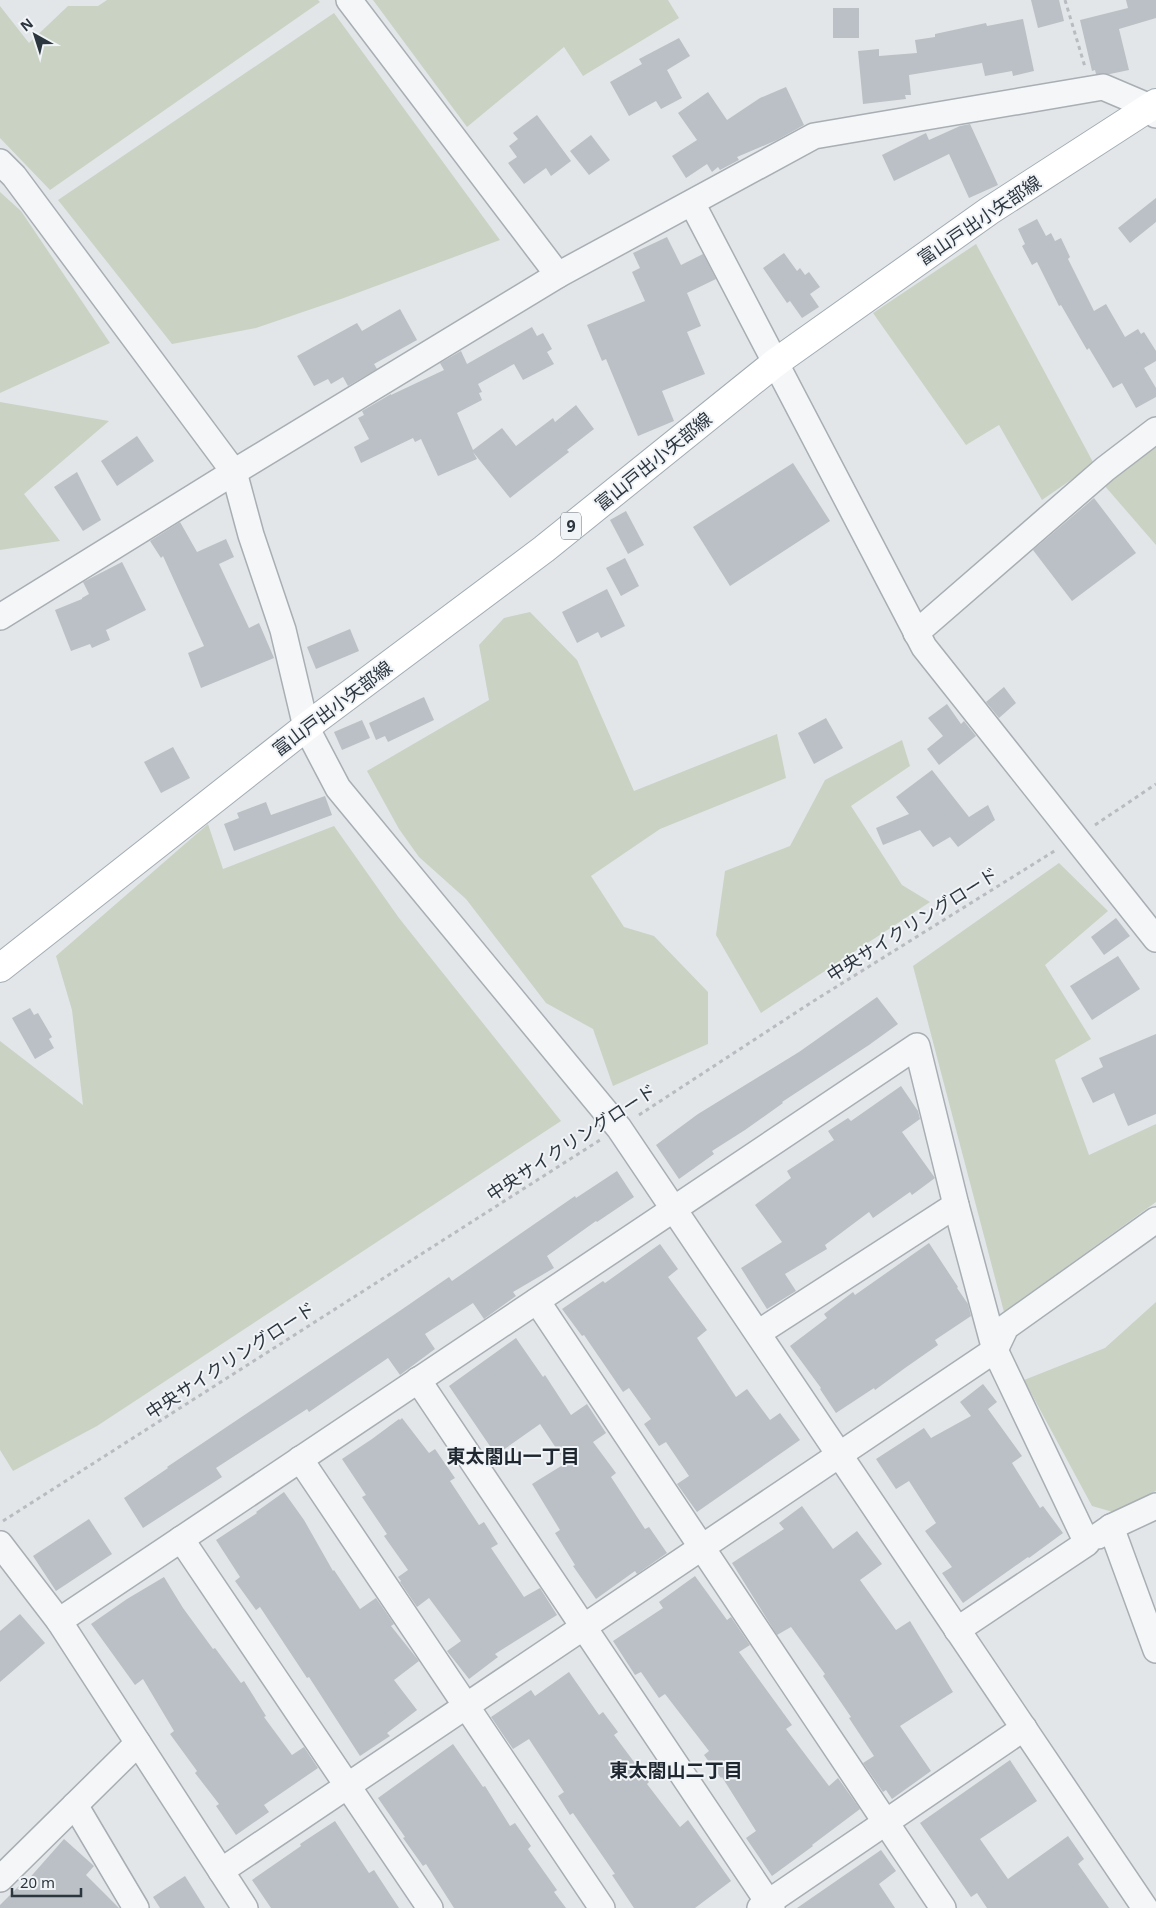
<svg xmlns="http://www.w3.org/2000/svg" width="1156" height="1908" font-family="'Noto Sans','Noto Sans JP',sans-serif">
  <rect width="100%" height="100%" fill="#e2e6e9"/>
  <g fill="#cad2c4">
    <polygon points="107,0 318,0 320,2 50,190 0,138 0,6 29,43 68,6 98,6"/>
    <polygon points="373,0 668,0 679,18 583,76 564,47 467,127"/>
    <polygon points="334,13 500,240 341,299 256,328 172,344 58,200"/>
    <polygon points="0,192 21,211 110,343 0,393"/>
    <polygon points="976,244 1094,464 1042,500 999,425 966,445 873,313"/>
    <polygon points="0,402 109,421 24,494 60,541 0,550"/>
    <polygon points="1156,445 1156,545 1104,485"/>
    <polygon points="530,612 577,660 634,791 777,734 786,778 660,829 591,876 624,927 654,936 708,992 708,1044 613,1086 593,1029 546,1003 466,899 419,857 399,829 367,771 489,700 479,645 504,618"/>
    <polygon points="902,740 910,766 851,806 902,885 930,902 761,1013 716,935 725,871 790,846 825,780"/>
    <polygon points="208,824 223,869 334,826 399,918 561,1121 97,1426 13,1471 0,1450 0,1041 83,1105 72,1010 56,956"/>
    <polygon points="1059,863 1108,911 1045,965 1091,1039 1055,1060 1089,1155 1156,1124 1156,1202 1004,1312 913,966"/>
    <polygon points="1156,1302 1156,1491 1113,1512 1092,1506 1024,1380 1105,1348"/>
  </g>
  <g fill="#bac0c5">
    <polygon points="1031,0 1059,0 1064,21 1038,28"/>
    <polygon points="1126,0 1156,0 1156,18 1119,29 1129,70 1110,74 1096,74 1095,70 1092,71 1080,20 1128,8"/>
    <rect x="833" y="8" width="26" height="30"/>
    <polygon points="1023,19 1034,71 1013,76 1012,71 985,76 982,63 909,75 911,95 905,95 906,99 863,104 858,51 879,49 879,56 917,53 915,40 935,37 935,34 986,23 987,26"/>
    <polygon points="679,38 690,56 667,70 682,98 661,109 656,101 629,116 610,82 642,64 639,59"/>
    <polygon points="786,87 804,125 777,140 737,157 739,160 720,170 718,167 712,172 707,164 686,178 672,156 697,140 678,113 708,92 727,120 760,98"/>
    <polygon points="537,115 571,161 551,176 546,168 524,184 508,163 517,157 509,146 518,139 513,133"/>
    <polygon points="970,124 998,185 969,198 949,154 894,181 882,155 926,133 929,140 960,126"/>
    <polygon points="591,135 610,160 589,175 570,151"/>
    <polygon points="1156,198 1156,222 1130,243 1118,228"/>
    <polygon points="1037,219 1046,236 1051,233 1055,241 1061,238 1070,257 1068,259 1094,311 1106,304 1125,337 1138,329 1141,334 1144,332 1156,351 1156,361 1144,368 1156,388 1156,397 1136,408 1122,383 1113,388 1089,348 1087,350 1061,305 1059,306 1037,262 1032,265 1022,246 1025,244 1018,229"/>
    <polygon points="667,237 681,265 703,254 716,279 687,293 701,326 687,332 705,374 662,391 674,421 638,436 606,359 602,361 587,325 645,301 632,272 640,268 633,253"/>
    <polygon points="784,253 797,271 800,268 805,275 809,272 820,287 810,294 819,307 802,318 790,301 787,303 763,268"/>
    <polygon points="400,309 417,340 374,364 377,369 348,386 343,377 331,384 328,379 314,386 297,356 357,323 362,331"/>
    <polygon points="532,327 537,336 543,333 552,349 547,352 554,364 523,380 514,364 478,384 482,392 479,393 482,400 457,413 473,450 502,428 516,446 553,418 555,422 576,405 594,429 567,450 569,452 510,498 473,452 477,459 438,476 421,439 415,442 413,438 361,463 354,447 369,439 358,418 364,415 362,411 391,394 391,395 444,370 440,363 461,351 467,364"/>
    <polygon points="137,436 154,461 117,486 101,461"/>
    <polygon points="793,463 830,521 730,586 693,527"/>
    <polygon points="77,472 101,520 83,531 54,487"/>
    <polygon points="1094,498 1136,553 1072,601 1033,550"/>
    <polygon points="626,511 644,545 628,554 610,520"/>
    <polygon points="180,522 197,552 226,539 234,557 219,564 249,628 259,623 274,658 201,688 188,653 204,646 163,556 161,558 150,541"/>
    <polygon points="625,558 639,586 621,596 606,568"/>
    <polygon points="122,562 146,610 106,630 110,640 92,648 90,644 71,651 55,610 82,599 82,598 89,594 83,582"/>
    <polygon points="607,589 625,626 601,638 598,632 577,643 562,612"/>
    <polygon points="350,629 359,651 316,669 307,647"/>
    <polygon points="1004,687 1016,703 999,718 986,702"/>
    <polygon points="424,697 434,720 388,742 385,736 376,740 369,723"/>
    <polygon points="947,704 961,724 964,721 976,736 939,765 927,749 943,736 928,718"/>
    <polygon points="826,718 843,748 814,764 798,733"/>
    <polygon points="362,720 370,738 342,750 334,732"/>
    <polygon points="173,747 190,778 161,793 144,762"/>
    <polygon points="932,770 969,817 988,805 995,820 958,847 950,837 933,847 920,830 883,845 876,828 909,814 896,797"/>
    <polygon points="325,796 332,815 234,851 224,824 239,818 237,813 266,802 271,815"/>
    <polygon points="1116,918 1130,936 1104,955 1091,937"/>
    <polygon points="1118,956 1140,989 1092,1020 1070,986"/>
    <polygon points="877,997 898,1024 869,1045 782,1102 783,1103 745,1130 712,1151 714,1154 679,1179 656,1145 698,1114 799,1052"/>
    <polygon points="30,1008 34,1015 38,1013 52,1037 49,1039 54,1048 35,1059 12,1018"/>
    <polygon points="1156,1034 1156,1114 1128,1126 1114,1093 1093,1103 1081,1078 1103,1067 1099,1058"/>
    <polygon points="901,1086 918,1111 920,1119 902,1132 935,1178 912,1195 910,1192 873,1218 869,1212 825,1245 827,1249 785,1274 796,1291 767,1309 741,1268 782,1242 755,1205 791,1178 787,1171 834,1140 828,1131 848,1118 851,1121"/>
    <polygon points="617,1171 634,1197 597,1222 596,1221 547,1256 554,1268 513,1292 516,1296 484,1319 473,1303 425,1334 435,1349 400,1375 388,1358 309,1412 307,1409 216,1468 222,1477 143,1528 124,1498 168,1468 167,1467 401,1310 449,1277 452,1281 575,1196 576,1198"/>
    <polygon points="929,1243 958,1287 957,1288 968,1304 971,1316 935,1340 938,1345 905,1368 875,1390 874,1388 836,1413 820,1389 821,1388 790,1346 827,1318 824,1314 853,1292 855,1295"/>
    <polygon points="660,1244 678,1269 668,1277 707,1330 697,1338 736,1397 747,1389 770,1420 780,1413 800,1440 697,1512 677,1484 689,1476 666,1442 659,1446 644,1424 651,1419 629,1388 623,1392 584,1335 582,1336 562,1309 603,1281 605,1283"/>
    <polygon points="516,1338 543,1377 545,1375 571,1415 587,1404 606,1433 593,1442 616,1473 611,1477 645,1529 649,1527 667,1553 637,1574 635,1571 596,1599 573,1566 575,1565 555,1533 560,1530 532,1484 566,1463 540,1424 496,1455 449,1386"/>
    <polygon points="983,1384 997,1402 988,1409 1022,1456 1012,1463 1040,1508 1043,1506 1063,1533 1029,1558 1028,1557 963,1603 942,1573 952,1567 925,1531 936,1523 909,1481 896,1489 876,1459 924,1428 931,1438 971,1416 960,1402"/>
    <polygon points="402,1418 429,1453 435,1449 455,1478 450,1481 479,1525 484,1522 498,1544 491,1548 524,1597 540,1588 557,1615 495,1654 498,1657 469,1679 447,1651 461,1641 429,1598 417,1607 400,1582 401,1581 398,1577 408,1570 384,1536 387,1534 362,1497 366,1495 342,1459 372,1439 399,1419 400,1420"/>
    <polygon points="284,1492 304,1520 333,1571 334,1570 360,1609 376,1598 394,1624 391,1626 419,1661 394,1680 417,1710 387,1733 390,1736 360,1756 309,1677 307,1678 260,1607 256,1610 235,1581 240,1577 216,1540 257,1513 256,1512"/>
    <polygon points="802,1506 833,1549 857,1531 882,1564 860,1580 896,1630 910,1621 953,1692 900,1726 931,1771 892,1799 886,1790 883,1792 863,1763 874,1756 849,1718 851,1717 823,1676 825,1674 791,1627 777,1635 732,1563 784,1529 779,1523"/>
    <polygon points="89,1519 112,1554 56,1591 33,1556"/>
    <polygon points="695,1576 727,1620 731,1617 750,1645 739,1652 792,1725 786,1729 829,1786 838,1778 860,1809 812,1845 813,1846 772,1876 746,1838 756,1831 722,1777 721,1778 704,1755 709,1751 665,1694 659,1698 641,1672 635,1675 613,1641 663,1608 659,1602"/>
    <polygon points="164,1577 183,1608 213,1649 215,1648 241,1683 244,1681 266,1716 264,1717 292,1755 304,1747 318,1768 264,1805 269,1812 236,1835 216,1806 219,1804 195,1773 197,1771 170,1734 174,1731 143,1679 135,1685 91,1624 127,1599"/>
    <polygon points="20,1614 45,1643 0,1682 0,1631"/>
    <polygon points="569,1672 599,1715 603,1712 618,1732 614,1735 649,1782 647,1784 680,1827 688,1820 731,1881 695,1908 634,1908 612,1875 615,1874 573,1813 570,1815 558,1796 564,1792 529,1739 513,1749 491,1717 531,1690 535,1696"/>
    <polygon points="453,1744 483,1787 485,1786 510,1826 515,1823 531,1846 528,1849 557,1890 554,1892 566,1908 454,1908 426,1864 423,1866 403,1838 405,1837 378,1798"/>
    <polygon points="1010,1760 1037,1801 980,1839 1008,1879 1068,1836 1084,1859 1078,1864 1109,1908 987,1908 977,1893 971,1897 920,1823"/>
    <polygon points="335,1821 369,1873 374,1870 399,1908 271,1908 252,1880 301,1846 300,1844"/>
    <polygon points="64,1839 94,1866 86,1875 119,1908 0,1908 0,1905 24,1881 26,1882"/>
    <polygon points="881,1850 896,1871 879,1884 895,1908 797,1908"/>
    <polygon points="185,1876 205,1908 160,1908 153,1897"/>
  </g>
  <g fill="none" stroke-linecap="round" stroke-linejoin="round">
    <g stroke="#a8aeb3" stroke-width="28">
      <g id="minor">
        <polyline points="349,0 558,275"/>
        <polyline points="0,162 14,176 234,472 251,535 283,630 306,727 338,788 619,1128 1145,1908"/>
        <polyline points="692,203 924,647 1156,939"/>
        <polyline points="0,617 234,472 558,275 814,136 1103,87 1150,107 1156,115"/>
        <polyline points="916,633 1105,469 1156,430"/>
        <polyline points="537,1301 943,1908"/>
        <polyline points="758,1333 956,1205"/>
        <polyline points="418,1380 772,1908"/>
        <polyline points="300,1459 602,1908"/>
        <polyline points="1111,1527 1156,1650"/>
        <polyline points="1098,1536 1111,1527 1156,1506"/>
        <polyline points="181,1539 430,1908"/>
        <polyline points="0,1544 59,1621 245,1908"/>
        <polyline points="59,1621 917,1046 956,1205 995,1350 1087,1543 957,1630"/>
        <polyline points="75,1805 136,1908"/>
        <polyline points="221,1871 995,1350 1006,1327 1156,1220"/>
        <polyline points="0,1879 138,1743"/>
        <polyline points="760,1908 1024,1728"/>
      </g>
    </g>
    <g stroke="#a2acb4" stroke-width="30">
      <polyline id="major" points="0,968 306,727 544,549 775,363 989,211 1156,103"/>
    </g>
    <g stroke="#b8bcc0" stroke-width="3" stroke-dasharray="4 4" stroke-linecap="butt">
      <polyline points="1065,0 1085,67"/>
      <polyline points="1095,825 1156,784"/>
      <polyline points="639,1115 812,1002 1056,850"/>
      <polyline points="3,1521 600,1140"/>
    </g>
    <use href="#minor" stroke="#f4f6f8" stroke-width="25"/>
    <use href="#major" stroke="#fff" stroke-width="28"/>
  </g>
  <g text-anchor="middle" dominant-baseline="central" stroke-width="4" stroke-linejoin="round" paint-order="stroke">
    <rect fill="#f1f4f7" stroke="#676f76" stroke-width="1" x="561" y="512.5" width="20" height="27" rx="4"/>
    <g font-size="16" font-weight="bold" fill="#2c363f">
      <text x="571" y="526">9</text>
    </g>
    <g font-size="18" fill="#2c363f" stroke="#f1f4f7">
      <text transform="translate(979 220) rotate(-34)">富山戸出小矢部線</text>
      <text transform="translate(653 461) rotate(-39)">富山戸出小矢部線</text>
      <text transform="translate(332 708) rotate(-37)">富山戸出小矢部線</text>
      <text transform="translate(912 924) rotate(-32)">中央サイクリングロード</text>
      <text transform="translate(571 1142) rotate(-33)">中央サイクリングロード</text>
      <text transform="translate(230 1360) rotate(-33)">中央サイクリングロード</text>
    </g>
    <g font-size="19" font-weight="bold" fill="#1e2730" stroke="#f1f4f7">
      <text x="513" y="1456">東太閤山一丁目</text>
      <text x="676" y="1770">東太閤山二丁目</text>
    </g>
  </g>
  <g transform="translate(35 35) rotate(321)" stroke="#f1f4f7" stroke-width="4" paint-order="stroke">
  <path d="M0-4L9 19L0 12L-9 19Z" fill="#2c363f"/>
  <text y="-8" font-size="14" font-weight="bold" text-anchor="middle" fill="#2c363f">N</text>
  </g>
  <path d="M12 1888v8h69v-8" fill="none" stroke="#2c363f" stroke-width="2.5"/>
  <text x="20" y="1888" font-size="15" fill="#2c363f" stroke="#f1f4f7" stroke-width="4" paint-order="stroke">20 m</text>
</svg>
